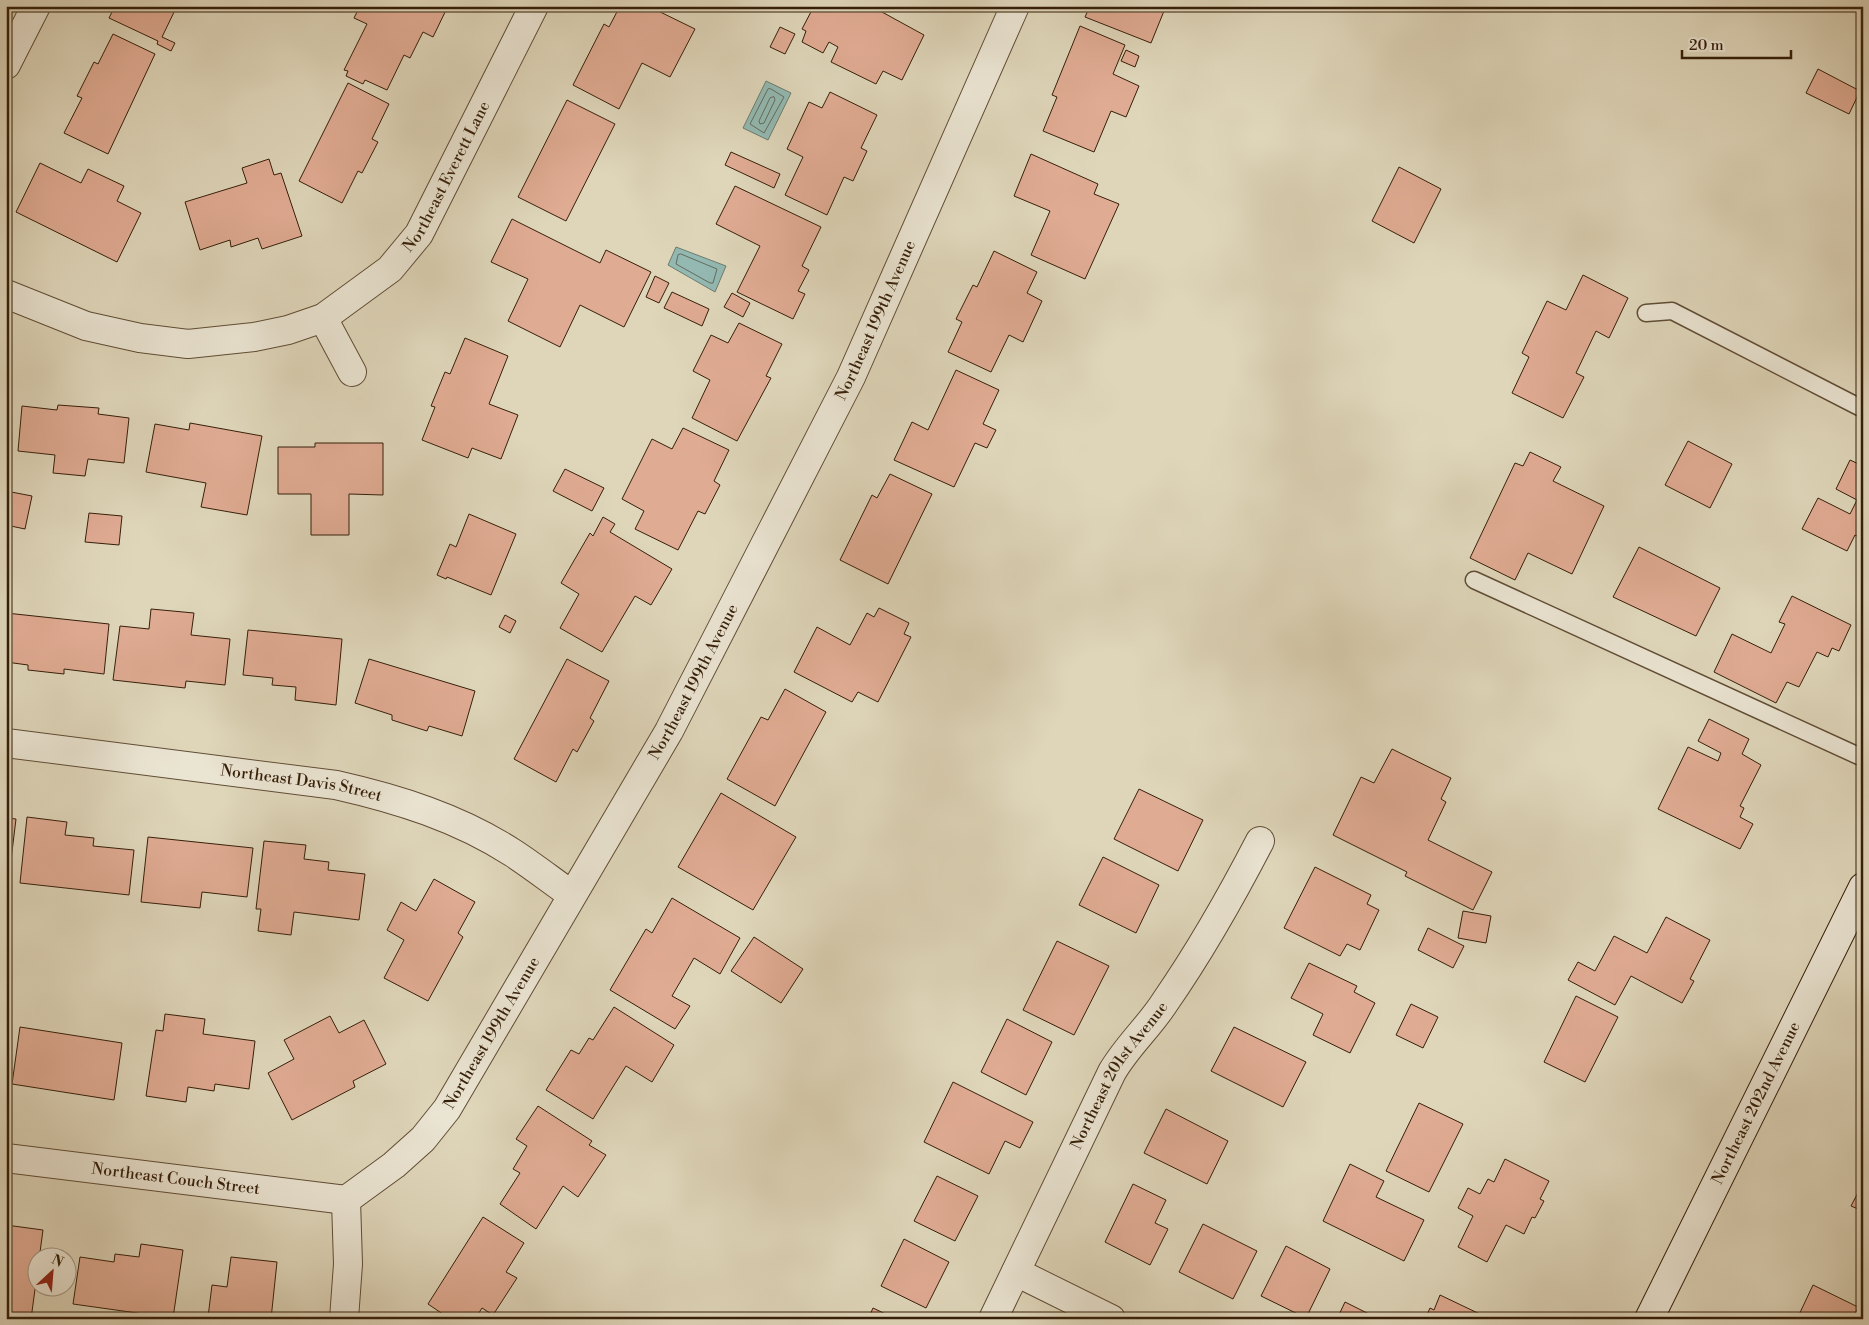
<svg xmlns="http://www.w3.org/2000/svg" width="1869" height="1325" font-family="'Libre Bodoni',serif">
  <rect width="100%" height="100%" fill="#dfd6ba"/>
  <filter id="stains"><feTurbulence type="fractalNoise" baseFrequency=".004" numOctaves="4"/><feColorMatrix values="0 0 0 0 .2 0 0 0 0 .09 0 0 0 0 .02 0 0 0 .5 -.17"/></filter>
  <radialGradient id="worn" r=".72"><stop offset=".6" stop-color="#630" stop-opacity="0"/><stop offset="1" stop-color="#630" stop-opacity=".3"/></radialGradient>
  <g fill="#93b9b2" stroke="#6d7b6e">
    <polygon points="766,81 791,93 768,140 743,128"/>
    <polygon points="676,247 726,266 715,292 668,265"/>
  </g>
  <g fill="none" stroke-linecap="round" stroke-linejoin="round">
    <g stroke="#646c5e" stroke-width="1">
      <polygon points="771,89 784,97 764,133 750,124 768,89"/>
      <polygon points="774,97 775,100 764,123 760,124 759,121 770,98"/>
      <polygon points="681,254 717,269 713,283 710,283 676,264 678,255"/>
    </g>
  </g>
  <g fill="#e0ab93" stroke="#351f09">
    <polygon points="115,6 177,6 162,37 175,43 171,51 157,44 158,41 109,18"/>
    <polygon points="360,6 448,6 433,37 423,32 410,58 404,55 387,90 365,80 363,84 346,76 348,71 344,70 367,24 354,18"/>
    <polygon points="620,6 648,6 695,29 670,77 642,63 619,109 573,85 604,24 609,27"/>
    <polygon points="814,6 871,6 924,35 902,80 883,71 876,84 831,62 838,47 829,42 823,53 802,42 806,31 802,29"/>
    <polygon points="1090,6 1166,6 1151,43 1085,17"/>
    <polygon points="1080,26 1125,45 1113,74 1139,86 1126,117 1111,111 1094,152 1043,131 1057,97 1052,95"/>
    <polygon points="780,27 795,34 785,54 770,47"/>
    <polygon points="113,34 155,54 108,154 64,133 82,98 77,96 94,62 98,64"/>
    <polygon points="1126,50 1139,56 1135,67 1121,61"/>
    <polygon points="1818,69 1860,91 1849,114 1806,93"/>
    <polygon points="348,83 389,104 372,139 378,142 362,173 358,171 342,203 299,181"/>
    <polygon points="830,92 877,115 861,148 867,151 853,181 844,177 827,215 785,195 803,157 787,149 809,102 822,108"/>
    <polygon points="567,100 615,124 566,221 518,197"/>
    <polygon points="731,152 780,174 774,188 725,165"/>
    <polygon points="1031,154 1098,184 1094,194 1119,204 1085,279 1031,255 1050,211 1014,196"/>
    <polygon points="269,159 274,175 281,173 302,236 262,249 258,238 231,247 230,240 200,250 185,202 247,183 242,168"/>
    <polygon points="40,163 81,183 88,169 124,186 117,201 141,213 117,262 16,212"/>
    <polygon points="1399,167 1441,189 1414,243 1372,221"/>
    <polygon points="735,186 821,227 802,266 809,270 798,291 805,294 793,319 737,292 760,246 716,224"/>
    <polygon points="512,219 600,263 606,250 651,272 624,327 580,305 560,347 508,321 528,279 491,262"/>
    <polygon points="994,251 1037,272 1027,293 1042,301 1023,342 1009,335 991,372 948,352 962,322 956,319 973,285 977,287"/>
    <polygon points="1583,275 1628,298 1609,338 1596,331 1576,373 1584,377 1563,418 1512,393 1529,357 1522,353 1547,301 1566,310"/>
    <polygon points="655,276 669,283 659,303 646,297"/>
    <polygon points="672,292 709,309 702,326 664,308"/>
    <polygon points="732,293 750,303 743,317 724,307"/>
    <polygon points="739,323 782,344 766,376 771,378 737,441 692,418 710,380 693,371 711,335 728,343"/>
    <polygon points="465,338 508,356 489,404 518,415 501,459 472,448 468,458 422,440 435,407 431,406 445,372 450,374"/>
    <polygon points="956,370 999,390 983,424 996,430 987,448 975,443 954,487 894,460 912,422 928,430"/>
    <polygon points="58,405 99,408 98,414 129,418 124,463 88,459 85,476 53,473 55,455 18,451 22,406 57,410"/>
    <polygon points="190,423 262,436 247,515 201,507 206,483 146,472 155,424 189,430"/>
    <polygon points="683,428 729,450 714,481 720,485 705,514 698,511 678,550 635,529 644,511 622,499 652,439 672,449"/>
    <polygon points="1688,441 1732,464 1710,508 1665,485"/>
    <polygon points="315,443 383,443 383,495 349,494 349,535 311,535 311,494 278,494 278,447 315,447"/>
    <polygon points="1530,452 1561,467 1553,481 1604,506 1572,574 1528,553 1515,580 1470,558 1515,463 1523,466"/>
    <polygon points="1850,460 1863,466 1863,539 1855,535 1847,551 1802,529 1818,498 1850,514 1857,500 1836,489"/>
    <polygon points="565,469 604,488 592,511 553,491"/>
    <polygon points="890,474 932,494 888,584 840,560 872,495 877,498"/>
    <polygon points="6,491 32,496 25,529 6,525"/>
    <polygon points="89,513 122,516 119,545 85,542"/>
    <polygon points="469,514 516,534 491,595 447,577 446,579 437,575 450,544 456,547"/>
    <polygon points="603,517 615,524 610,532 672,569 651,605 635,596 602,652 560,628 579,594 561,583 590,533 593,536"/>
    <polygon points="1639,547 1720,588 1696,636 1613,597"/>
    <polygon points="1792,596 1851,625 1839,651 1832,648 1828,657 1817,652 1799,687 1787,682 1776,703 1714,672 1732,634 1771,653 1785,624 1779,622"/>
    <polygon points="879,608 909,623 904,634 911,637 878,702 858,692 852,702 794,672 817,627 850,645 867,613 874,617"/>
    <polygon points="151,609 194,613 191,635 230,639 225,685 186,681 185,688 113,680 120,626 149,629"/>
    <polygon points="6,613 109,624 104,674 64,669 64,674 28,670 28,665 6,662"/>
    <polygon points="505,615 516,621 510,633 499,627"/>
    <polygon points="248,630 342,639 336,705 295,700 296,687 272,685 273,678 243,675"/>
    <polygon points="369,659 475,691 462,736 429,726 427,731 392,720 392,715 355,703"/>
    <polygon points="567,659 609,681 590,718 594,721 577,752 573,749 556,782 514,759"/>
    <polygon points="785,689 826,712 775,806 727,779 761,717 768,720"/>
    <polygon points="1709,719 1749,739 1742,754 1761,765 1740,806 1744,808 1740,817 1753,824 1740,849 1658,809 1688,747 1718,761 1721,753 1698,741"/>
    <polygon points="1392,749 1451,778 1441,799 1446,802 1428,840 1492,872 1473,910 1405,876 1407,872 1333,835 1361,777 1374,783"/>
    <polygon points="1139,789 1203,820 1178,871 1114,839"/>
    <polygon points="721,793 796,837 753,910 678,867"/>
    <polygon points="27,817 67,822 65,835 94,838 93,846 134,850 129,895 20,883"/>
    <polygon points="6,818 16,819 10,868 6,868"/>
    <polygon points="148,837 253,848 247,897 202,892 200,908 141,902"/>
    <polygon points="264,841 306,845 304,859 329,862 328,870 365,874 359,920 294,912 291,935 258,931 261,909 256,909"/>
    <polygon points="1103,857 1159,885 1136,933 1079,905"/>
    <polygon points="1315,867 1371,895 1367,904 1379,910 1360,950 1347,944 1340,956 1284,928"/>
    <polygon points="434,879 475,902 458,933 463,937 428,1001 384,978 404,940 387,930 401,902 416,911"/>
    <polygon points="672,898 740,938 720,974 694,958 672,996 690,1006 675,1029 610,990 646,929 652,933"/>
    <polygon points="1463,911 1491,916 1486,943 1458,938"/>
    <polygon points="1666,917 1710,940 1690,979 1694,981 1682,1003 1631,976 1615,1005 1568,980 1578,962 1595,971 1614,936 1647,953"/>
    <polygon points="1428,928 1464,946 1453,968 1418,950"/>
    <polygon points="754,937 803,969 781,1003 731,971"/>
    <polygon points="1057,941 1109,966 1074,1035 1023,1010"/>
    <polygon points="1309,963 1357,986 1354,992 1375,1003 1350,1053 1313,1035 1323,1014 1291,998"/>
    <polygon points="1576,996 1618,1017 1585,1082 1544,1062"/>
    <polygon points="1411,1004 1438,1017 1423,1048 1396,1035"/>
    <polygon points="614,1007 674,1045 652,1082 626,1066 593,1119 546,1090 571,1050 579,1054 589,1038 593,1040"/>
    <polygon points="165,1014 205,1019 203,1034 255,1041 249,1089 215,1084 214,1091 188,1087 186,1102 146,1096 156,1030 163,1031"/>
    <polygon points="330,1016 339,1033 364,1020 386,1064 353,1081 355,1087 292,1120 268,1073 294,1059 284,1040"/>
    <polygon points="1007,1019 1052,1042 1026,1095 981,1072"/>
    <polygon points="20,1027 122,1043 114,1100 12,1084"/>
    <polygon points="1234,1027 1306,1062 1283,1107 1211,1071"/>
    <polygon points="953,1082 1033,1122 1020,1148 1005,1141 989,1174 924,1142"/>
    <polygon points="1419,1103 1463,1124 1429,1192 1386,1171"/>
    <polygon points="538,1106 592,1141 589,1145 606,1155 578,1197 563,1186 536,1229 500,1204 520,1173 513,1169 527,1146 516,1139"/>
    <polygon points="1166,1109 1228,1141 1207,1184 1144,1153"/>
    <polygon points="1505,1159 1549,1181 1540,1199 1544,1201 1535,1218 1532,1217 1524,1234 1506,1225 1487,1262 1458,1247 1473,1216 1458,1208 1468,1188 1480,1194 1488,1179 1494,1182"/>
    <polygon points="1350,1164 1384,1181 1376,1197 1424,1220 1404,1261 1323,1221"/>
    <polygon points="937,1176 978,1196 955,1241 914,1221"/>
    <polygon points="1863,1183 1863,1211 1851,1206"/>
    <polygon points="1133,1184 1166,1200 1155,1223 1168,1229 1150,1265 1105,1242"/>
    <polygon points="483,1217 524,1243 506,1272 517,1278 493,1315 482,1308 475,1319 450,1319 428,1304"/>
    <polygon points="1203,1224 1257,1251 1233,1299 1179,1272"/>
    <polygon points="6,1225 43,1230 31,1319 6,1319"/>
    <polygon points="904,1239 949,1262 926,1308 881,1286"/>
    <polygon points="141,1244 183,1250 173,1318 73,1304 80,1257 114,1262 115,1254 139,1257"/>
    <polygon points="1286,1246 1330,1269 1306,1318 1261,1296"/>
    <polygon points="231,1257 277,1262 271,1319 208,1317 212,1285 227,1287"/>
    <polygon points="1813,1285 1858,1307 1853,1319 1797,1319"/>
    <polygon points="1440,1295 1484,1316 1483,1319 1425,1319 1430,1308 1434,1310"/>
    <polygon points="1345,1302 1379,1319 1337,1319"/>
    <polygon points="873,1308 896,1319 868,1319"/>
  </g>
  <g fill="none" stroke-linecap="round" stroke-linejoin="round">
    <g stroke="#604d35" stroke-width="19">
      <g id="lane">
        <polyline points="1646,313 1672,311 1863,409"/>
        <polyline points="1474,580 1863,758"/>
      </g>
    </g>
    <g stroke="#604d35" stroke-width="30">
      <g id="street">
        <polyline points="6,65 36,6"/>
        <path id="s1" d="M6 294 86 326 140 338 188 344 254 337 288 330 323 318 390 269 419 234 534 6"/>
        <polyline points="323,318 352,372"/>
        <path id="s2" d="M6 743 336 785C398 799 459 818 513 853 533 866 552 881 572 895"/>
        <path id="s3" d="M6 1158 346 1200"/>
        <path id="s4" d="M346 1200 394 1165 423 1139 447 1109 669 731 851 377 1015 6"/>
        <polyline points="1016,1272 1111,1319"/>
        <polyline points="344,1319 348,1264 346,1200"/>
        <path id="s5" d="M993 1319 1112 1072C1127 1046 1149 1027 1165 1002 1201 950 1231 897 1260 841"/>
      </g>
    </g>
    <g stroke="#351f09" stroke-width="30">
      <g id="secondary">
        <path id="s6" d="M1649 1319 1863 887"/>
      </g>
    </g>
    <use href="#lane" stroke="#eae4d2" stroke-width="16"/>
    <use href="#street" stroke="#eae4d2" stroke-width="28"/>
    <use href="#secondary" stroke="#eae4d2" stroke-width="28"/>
  </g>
  <g text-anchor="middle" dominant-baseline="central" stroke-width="4" stroke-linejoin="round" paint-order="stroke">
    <g font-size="16" fill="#351f09" stroke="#eae4d2">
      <text stroke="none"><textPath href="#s1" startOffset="520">Northeast Everett Lane</textPath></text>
      <text stroke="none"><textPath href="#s4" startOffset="1035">Northeast 199th Avenue</textPath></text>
      <text stroke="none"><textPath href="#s4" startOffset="630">Northeast 199th Avenue</textPath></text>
      <text stroke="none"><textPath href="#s2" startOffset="298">Northeast Davis Street</textPath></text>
      <text stroke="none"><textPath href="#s4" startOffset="225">Northeast 199th Avenue</textPath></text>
      <text stroke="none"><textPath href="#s5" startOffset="275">Northeast 201st Avenue</textPath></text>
      <text stroke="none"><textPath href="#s6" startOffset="241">Northeast 202nd Avenue</textPath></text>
      <text stroke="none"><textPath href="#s3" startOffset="171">Northeast Couch Street</textPath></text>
    </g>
  </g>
  <rect width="1869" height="1325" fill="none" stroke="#dfd6ba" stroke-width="25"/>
  <rect x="8" y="8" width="1854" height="1310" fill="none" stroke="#351f09" stroke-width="2.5"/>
  <rect x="12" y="12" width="1844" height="1300" fill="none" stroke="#351f09"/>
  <g transform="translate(52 1272) rotate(26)"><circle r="24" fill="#eae4d2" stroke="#a29582"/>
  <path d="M0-4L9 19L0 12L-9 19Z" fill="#8f2418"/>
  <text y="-8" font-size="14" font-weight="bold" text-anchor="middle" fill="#351f09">N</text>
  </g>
  <path d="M1682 50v8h109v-8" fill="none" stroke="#351f09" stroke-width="2.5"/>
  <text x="1689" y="50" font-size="15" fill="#351f09" stroke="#eae4d2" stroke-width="4" paint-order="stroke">20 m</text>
  <rect width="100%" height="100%" filter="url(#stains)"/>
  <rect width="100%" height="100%" fill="url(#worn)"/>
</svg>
